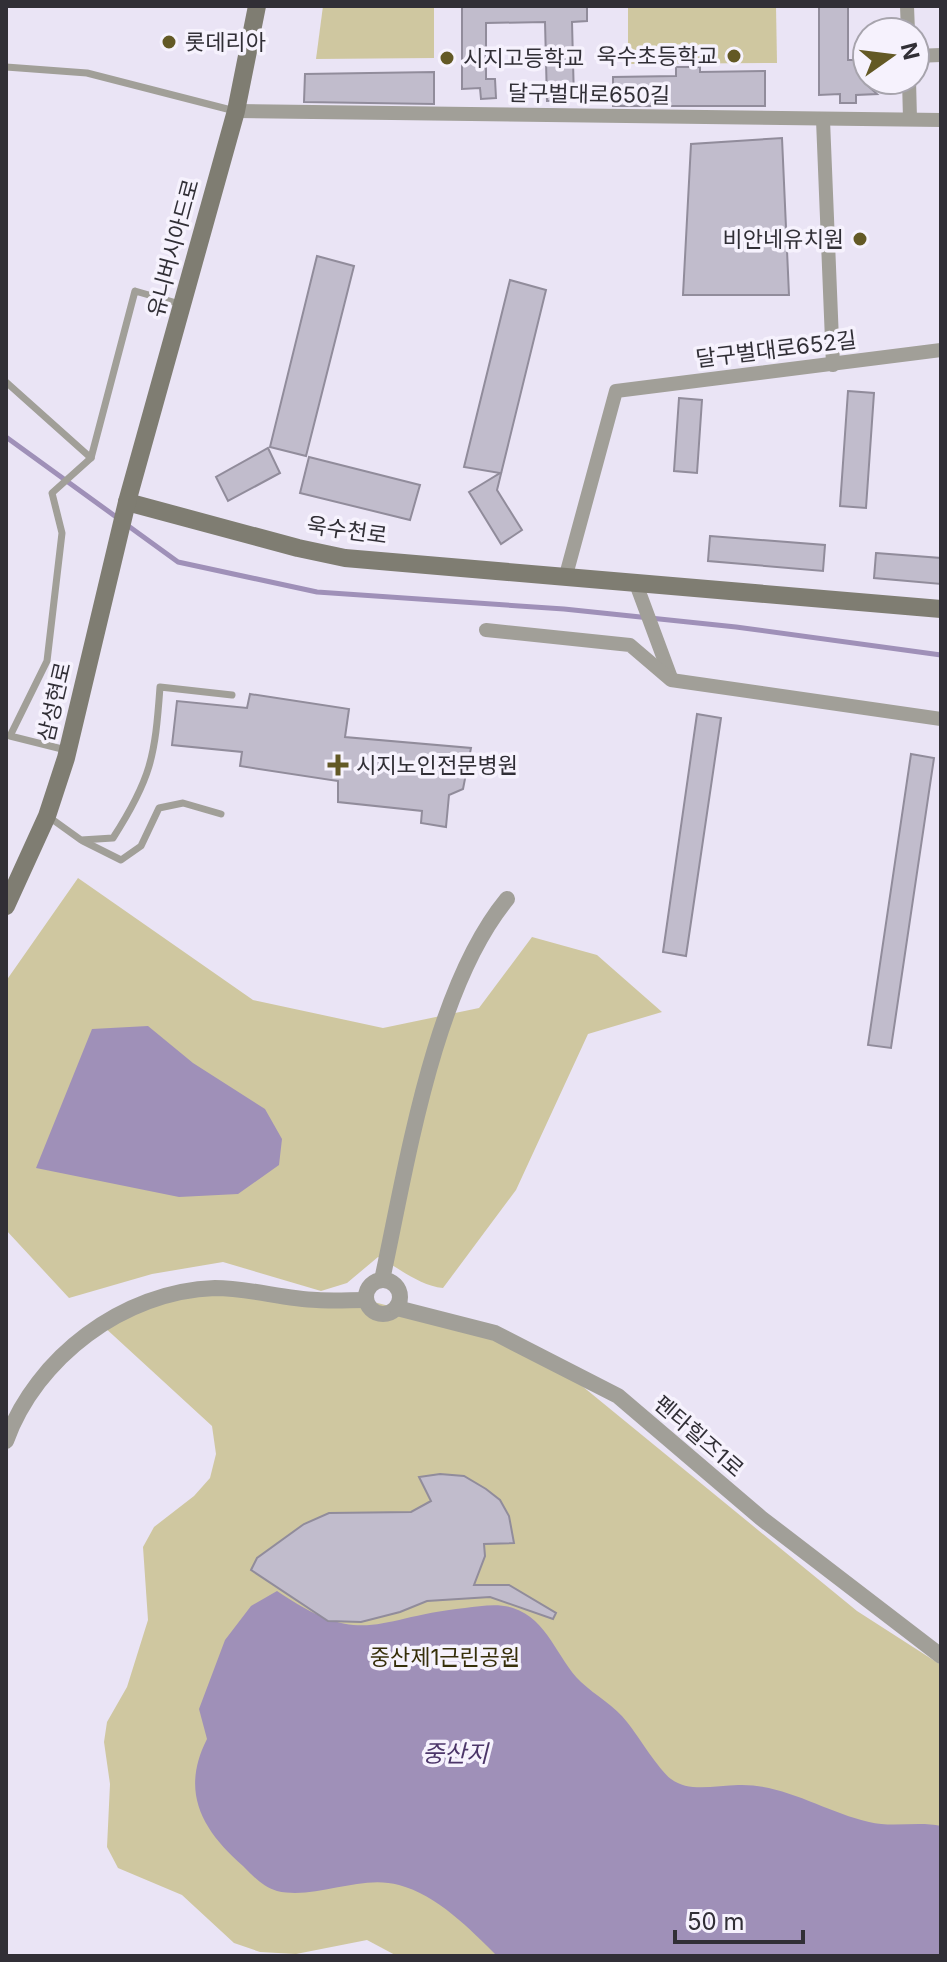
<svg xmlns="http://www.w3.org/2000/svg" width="947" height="1962" font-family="Inter,'Noto Sans KR',sans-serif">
  <rect width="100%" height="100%" fill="#eae4f5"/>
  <g fill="#cfc7a0">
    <polygon points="323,6 434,6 434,58 316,59"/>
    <polygon points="628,6 776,6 777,63 628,64"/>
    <path d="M78 878 253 1000 383 1028 479 1008 532 937 597 955 662 1012 588 1034 516 1190 443 1288C420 1286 399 1268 378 1257L347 1283 321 1291 223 1262 152 1274 69 1298 6 1230V981Z"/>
    <polygon points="213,1288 366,1300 459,1324 554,1363 857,1611 941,1665 941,1956 397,1956 367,1940 296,1954 260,1952 234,1943 182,1895 118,1868 107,1847 110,1784 104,1742 107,1722 127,1687 148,1620 143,1547 154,1527 194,1496 210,1478 216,1454 212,1426 102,1325 156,1300"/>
  </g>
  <g fill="#9f90b8">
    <polygon points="148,1026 193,1063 265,1109 282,1139 279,1165 238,1194 179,1197 36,1168 92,1029"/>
    <path d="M277 1591C364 1650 375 1617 465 1608 481 1606 498 1603 513 1608 548 1619 557 1659 581 1682 596 1696 615 1706 627 1722 639 1737 658 1769 671 1779 691 1794 719 1784 742 1785 786 1785 826 1812 869 1822 892 1828 918 1821 941 1826V1956H497C470 1929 437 1895 399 1885 360 1874 316 1900 277 1891 263 1887 253 1876 243 1866 202 1830 180 1792 207 1739L199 1709 225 1640 251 1606Z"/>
  </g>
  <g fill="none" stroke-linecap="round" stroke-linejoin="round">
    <g stroke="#9f90b8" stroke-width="5">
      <polyline points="6,437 119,519"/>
      <polyline points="127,525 178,562 317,592 564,609 736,627 941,655"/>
    </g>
  </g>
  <g fill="#c1bccc" stroke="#918c9b" stroke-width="2">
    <polygon points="462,6 587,6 587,21 572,22 574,100 547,101 545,22 486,23 486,79 495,79 496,98 481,99 480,88 462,89"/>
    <polygon points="819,6 848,6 848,60 864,60 864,82 877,94 856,95 856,103 840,103 840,94 819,95"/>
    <polygon points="676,67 700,67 700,72 765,71 765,106 613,106 613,77 676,76"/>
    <polygon points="434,72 434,104 304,102 305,74"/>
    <polygon points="782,138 789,295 683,295 691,144"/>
    <polygon points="317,256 354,266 306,456 270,447"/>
    <polygon points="510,280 546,290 497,490 522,530 501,544 469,492 500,473 464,467"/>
    <polygon points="848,391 874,393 866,508 840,506"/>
    <polygon points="679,398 702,400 697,473 674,471"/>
    <polygon points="268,448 280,473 228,501 216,477"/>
    <polygon points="309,457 420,485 410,520 300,493"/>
    <polygon points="710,536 825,545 823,571 708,561"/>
    <polygon points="876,553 941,558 941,584 874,578"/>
    <polygon points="250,694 349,709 345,737 471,748 463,789 449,795 446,827 421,823 422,811 338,802 338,781 240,766 242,752 172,745 177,701 247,708"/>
    <polygon points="697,714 721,718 686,956 663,952"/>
    <polygon points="911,754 934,758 891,1048 868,1045"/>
    <polygon points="440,1474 464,1476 486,1489 500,1500 509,1516 514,1543 484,1544 485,1556 474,1585 509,1585 556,1613 553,1619 490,1597 427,1601 400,1612 361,1622 328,1621 251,1570 257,1558 304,1524 329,1513 411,1512 431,1501 419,1477"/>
  </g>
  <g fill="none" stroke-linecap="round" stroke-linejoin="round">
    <g stroke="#a19f98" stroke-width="7">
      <polyline points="6,67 87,73 235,111"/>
      <polyline points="6,382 91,458"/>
      <polyline points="66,750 10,736 47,661 62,533 52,493 91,458 135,291 180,304"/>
      <path d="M49 817 81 840 113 838C151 779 155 757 160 687L232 695"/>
      <polyline points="83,841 121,860 141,846 159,808 183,803 221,814"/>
    </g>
    <g stroke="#a19f98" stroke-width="14">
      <polyline points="907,6 908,32"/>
      <polyline points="915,56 941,55"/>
      <polyline points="909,80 910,119"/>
      <polyline points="236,111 941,120"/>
      <polyline points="823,120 833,365"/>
      <polyline points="566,575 616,391 941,350"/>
      <polyline points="635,581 671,678"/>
      <polyline points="486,630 630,645 671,680 941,719"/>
    </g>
    <g stroke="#a19f98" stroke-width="16">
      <circle cx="383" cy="1297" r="17"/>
      <path d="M382 1280C407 1165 433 989 507 899"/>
      <polyline points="397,1308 495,1333 618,1396 761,1518 941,1656"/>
      <path d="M6 1441C36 1358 123 1291 215 1288 250 1288 283 1299 317 1300 333 1301 350 1300 366 1300"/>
    </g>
    <g stroke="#7f7d72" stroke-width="18">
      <polyline points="127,502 298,548 345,558 941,609"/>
      <polyline points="6,906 47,816 66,758 127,502 236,111 257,6"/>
    </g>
  </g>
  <g fill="#635925" stroke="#f6f2fd" stroke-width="3">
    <circle cx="169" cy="42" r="8"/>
    <circle cx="734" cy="56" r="8"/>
    <circle cx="447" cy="58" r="8"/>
    <circle cx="860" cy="239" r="8"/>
    <path d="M334 753h8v8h8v8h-8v8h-8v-8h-8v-8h8z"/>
  </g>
  <g text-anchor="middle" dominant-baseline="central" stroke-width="7" stroke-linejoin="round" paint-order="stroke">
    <g font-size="22" fill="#312f36" stroke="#f6f2fd" text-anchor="start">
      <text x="185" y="42">롯데리아</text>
      <text x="718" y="56" text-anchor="end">욱수초등학교</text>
      <text x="463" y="58">시지고등학교</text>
      <text x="844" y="239" text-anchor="end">비안네유치원</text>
      <text x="356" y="765">시지노인전문병원</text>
    </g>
    <g font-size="22" fill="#312f36" stroke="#f6f2fd">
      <text transform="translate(589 94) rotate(1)">달구벌대로650길</text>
      <text transform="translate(173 248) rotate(-75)">유니버시아드로</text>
      <text transform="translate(776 349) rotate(-7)">달구벌대로652길</text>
      <text transform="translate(347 530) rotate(8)">욱수천로</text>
      <text transform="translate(54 702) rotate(-77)">삼성현로</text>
      <text transform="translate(699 1436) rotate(41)">펜타힐즈1로</text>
    </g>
    <g font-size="22" fill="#362f0a" stroke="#f6f2fd">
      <text x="445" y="1657">중산제1근린공원</text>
    </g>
    <g font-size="24" font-style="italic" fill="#4b3569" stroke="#f6f2fd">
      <text x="455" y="1753">중산지</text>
    </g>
  </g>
  <rect width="947" height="1962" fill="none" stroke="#312f36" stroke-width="16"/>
  <g transform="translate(891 56) rotate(76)"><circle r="38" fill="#f6f2fd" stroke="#a7a4ad" stroke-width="2"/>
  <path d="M0-6L14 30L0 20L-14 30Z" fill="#635925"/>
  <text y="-12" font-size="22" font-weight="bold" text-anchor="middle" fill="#312f36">N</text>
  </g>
  <path d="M675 1930v12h128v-12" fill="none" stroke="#312f36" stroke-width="4"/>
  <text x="687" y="1930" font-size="24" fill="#312f36" stroke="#f6f2fd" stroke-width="6" paint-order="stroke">50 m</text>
</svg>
